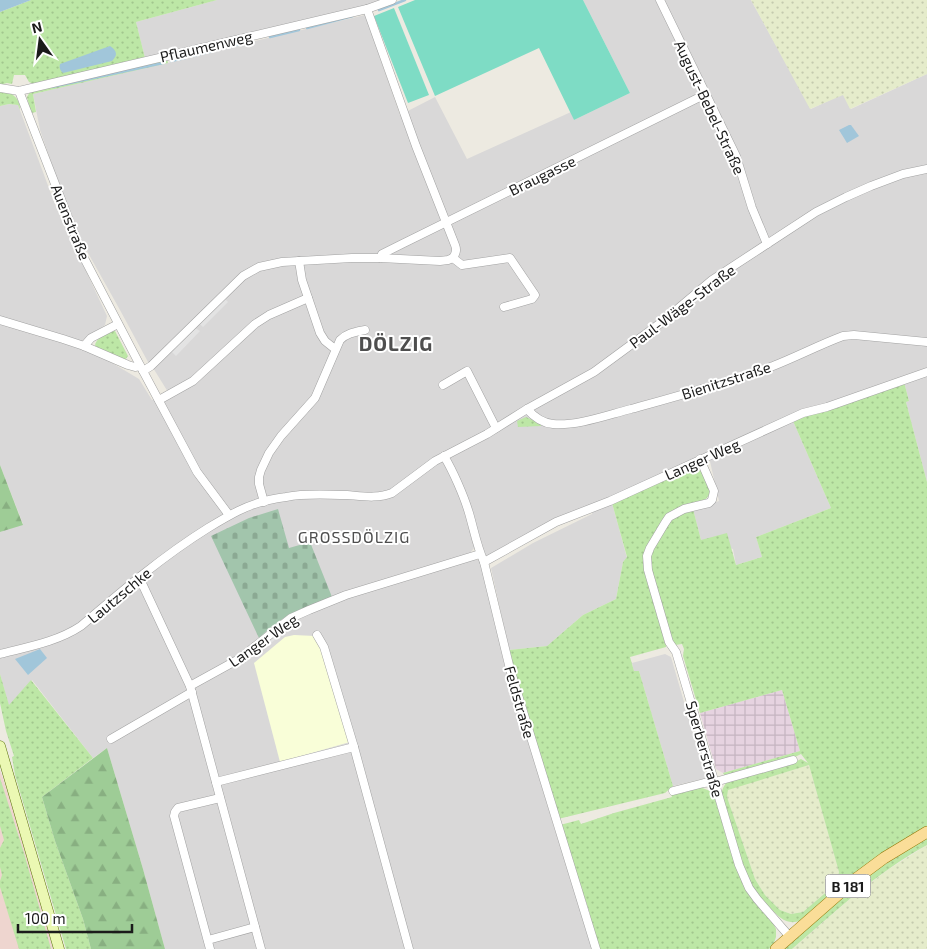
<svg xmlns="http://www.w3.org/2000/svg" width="927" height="949" font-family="'Exo 2',sans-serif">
  <defs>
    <pattern id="industrial-grid" width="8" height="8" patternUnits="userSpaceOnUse" patternTransform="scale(1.25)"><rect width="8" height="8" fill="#e6d3e0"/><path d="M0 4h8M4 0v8" fill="none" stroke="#c5b5c0"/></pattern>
    <pattern id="farmland-dots" width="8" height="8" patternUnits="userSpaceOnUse" patternTransform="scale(1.25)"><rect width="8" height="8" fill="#e5eccb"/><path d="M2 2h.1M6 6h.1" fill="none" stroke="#c4caae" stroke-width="1.8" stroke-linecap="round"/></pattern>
    <pattern id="grass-dots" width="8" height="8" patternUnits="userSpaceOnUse" patternTransform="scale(1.25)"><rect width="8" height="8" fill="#bde7a6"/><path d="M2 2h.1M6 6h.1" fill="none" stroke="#a2c68e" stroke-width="1.8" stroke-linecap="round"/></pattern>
    <pattern id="forest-firs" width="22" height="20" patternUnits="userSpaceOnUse" patternTransform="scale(1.25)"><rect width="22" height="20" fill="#9ecc96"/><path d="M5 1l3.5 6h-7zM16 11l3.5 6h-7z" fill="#88af81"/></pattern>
    <pattern id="cemetery-stones" width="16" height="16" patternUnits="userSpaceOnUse" patternTransform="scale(1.25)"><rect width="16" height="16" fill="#a2c5ac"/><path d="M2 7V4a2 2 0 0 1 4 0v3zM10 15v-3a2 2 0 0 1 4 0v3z" fill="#8ba993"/></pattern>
  </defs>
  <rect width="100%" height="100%" fill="#edeae1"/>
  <g fill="#d9d8d8">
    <polygon points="217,0 382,0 362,7 145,58 136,22"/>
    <polygon points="583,0 751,0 811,109 843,94 851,109 927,74 927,369 826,405 583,510 581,508 555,520 490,557 485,555 482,545 475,547 470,553 472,560 478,560 482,563 494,610 503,658 554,827 593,949 165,949 143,869 107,748 93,758 32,680 9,706 0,674 0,532 23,524 0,465 0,106 9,104 18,105 56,207 107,316 105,325 82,341 80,347 104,358 139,379 152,400 168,392 150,363 148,362 120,310 83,244 58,182 40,130 33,94 215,52 226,48 365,15 400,115 435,97 467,159 571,112 574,120 630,93"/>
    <polygon points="927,376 927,482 906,402 909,401 904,382"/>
    <polygon points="793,421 831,508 756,537 762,557 736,565 733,549 701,540 693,509 719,501 709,457"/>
    <polygon points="612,503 627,558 623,562 616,599 583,615 547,646 509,650 491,568 533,543 592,514 593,511"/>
    <polygon points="665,654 671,657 706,778 673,786 639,671 634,672 632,663"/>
  </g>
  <polygon fill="#eed5cf" points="0,770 23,837 53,949 0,949"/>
  <polygon fill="url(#industrial-grid)" points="782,690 800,751 723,773 716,769 700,713"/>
  <polygon fill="#f9fed8" points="294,635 315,636 322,647 350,742 280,762 254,663 285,637"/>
  <g fill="url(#farmland-dots)">
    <polygon points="751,0 927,0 927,74 850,109 843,95 810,109"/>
    <polygon points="809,765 839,872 837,880 831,888 803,912 791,914 780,910 765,895 755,879 727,797 728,789"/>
    <polygon points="927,845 927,949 792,949 857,893 889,869"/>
  </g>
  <g fill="url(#grass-dots)" fill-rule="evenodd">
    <polygon points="31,0 217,0 136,22 145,58 34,84 29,82 25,75 14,75 12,84 7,83 0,85 0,12"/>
    <polygon points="167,59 168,63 33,94 36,112 31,113 27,97 31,90"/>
    <path d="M0 90C11 91 21 99 20 110L18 105 9 104 0 106Z"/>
    <path d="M113 330 115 331 128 356 125 360 95 346C95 338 107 334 113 330Z"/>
    <path d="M904 382 909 401 906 402 927 482V826L905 839 853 875 800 921C786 925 780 918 770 908 764 902 757 895 753 887 741 866 735 841 729 818 727 810 721 799 722 791 723 787 725 784 728 781L795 762 801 759 808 763 801 754 791 759 725 776 723 773 800 751 782 690 700 713 683 656 684 649 682 644 675 645 668 631 649 564 652 550 671 518 693 509 701 540 727 533 736 565 762 557 756 537 831 508 793 421ZM809 765 839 872 837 880 831 888 803 912 791 914 780 910 765 895 755 879 727 797 728 790Z"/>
    <polygon points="526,417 541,424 541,426 518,427 517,421"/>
    <path d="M694 467C703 469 710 482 710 491 710 495 707 497 706 499L675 510 646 551 667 643 666 647 630 657 634 671H639L673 786 665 793 558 819 519 690 509 650 547 646 583 615 616 599 623 562 627 557 612 503Z"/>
    <polygon points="0,674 9,705 31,680 93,758 42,797 55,841 83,919 91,949 66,949 15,775 12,757 14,756 6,731 0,703"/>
    <polygon points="0,778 24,853 51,949 19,949 0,887 0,881 2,875 0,867 0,848 4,840 0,826"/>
    <polygon points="700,787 710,791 714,795 735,864 745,887 756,904 773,923 776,929 776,937 774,943 769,949 599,949 590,924 590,914 585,899 582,892 560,825 579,820 581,824 614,813 672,797 671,794"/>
    <path d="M927 838V845C877 872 835 912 792 949H783L842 897 881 867Z"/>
  </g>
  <g fill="url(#forest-firs)">
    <polygon points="0,465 23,525 0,532"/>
    <polygon points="107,748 143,869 165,949 91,949 83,919 55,841 42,797"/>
  </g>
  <polygon fill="url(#cemetery-stones)" points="278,509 289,548 310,542 332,597 287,616 272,626 259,638 211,536 249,518"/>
  <g fill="#7edcc5">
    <polygon points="415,0 583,0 630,93 574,120 539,48 435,96 398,7"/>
    <polygon points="394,8 429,95 408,103 374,16"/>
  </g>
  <g fill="#e3e3e3">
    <polygon points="224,298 228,302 203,327 199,323"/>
    <polygon points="195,328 200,331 176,356 172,352"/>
    <polygon points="293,620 296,625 285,632 253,657 250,652"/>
  </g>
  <g fill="#a1c6da">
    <polygon points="0,0 31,0 0,12"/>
    <path d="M110 46C117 51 118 55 112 61L63 73C60 70 59 68 60 64Z"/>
    <polygon points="849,125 851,125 859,136 847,143 839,130"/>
    <polygon points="40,649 47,658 28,675 15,659"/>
  </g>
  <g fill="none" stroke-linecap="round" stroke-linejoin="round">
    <g stroke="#a1c6da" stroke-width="2.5">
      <polyline points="379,10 405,0"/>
      <polyline points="307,28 353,16"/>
      <polyline points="270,37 299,30"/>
      <polyline points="227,47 253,41"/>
      <polyline points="192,56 213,51"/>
      <polyline points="171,61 185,58"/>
      <polyline points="52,87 163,63"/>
    </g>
    <g stroke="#a2a2a2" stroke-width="9">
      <g id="street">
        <polyline points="660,0 736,156 752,208 767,244"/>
        <path d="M367 9 416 146 455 245C457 250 456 253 453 258"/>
        <polyline points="0,88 19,91 367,9 392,0"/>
        <polyline points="19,91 83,256 143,371 197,472 229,515"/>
        <polyline points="380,258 382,254 402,244 706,94"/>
        <polyline points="453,258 462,265 510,258 535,295 532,299 504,307"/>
        <polyline points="299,261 302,280 320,333 325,341 335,349"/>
        <polyline points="0,320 63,339 84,346 128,365 135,367 140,366"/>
        <polyline points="84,346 91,338 118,324"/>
        <polyline points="143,371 151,366 243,276 259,267 282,262 352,258 380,258 440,261 448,260 453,258"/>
        <polyline points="443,385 467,371 496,428"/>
        <polyline points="159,400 193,381 255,324 269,315 308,298"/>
        <path d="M527 409C534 417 542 423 553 424 578 426 607 415 631 409 678 396 726 383 773 366 796 357 819 345 843 336L854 335 927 342"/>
        <path d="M444 456C453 471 464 496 469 513 474 530 477 547 484 562L510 669 596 949"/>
        <polyline points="700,459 714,491 712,500 709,503 684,509 669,517 665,523 650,548 647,556 648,570 669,642 676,652 739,865 749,888 757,899 790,937"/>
        <path d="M264 502 259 484V477L261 470 269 453 281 436 315 398 340 340C347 333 355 332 365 330"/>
        <polyline points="484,562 556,522 610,501 803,413 827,407 927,372"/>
        <polyline points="139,577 190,686 261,949"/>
        <polyline points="317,635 324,647 354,747 409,949"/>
        <path d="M0 654C27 647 57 642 81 626 122 591 163 556 208 528 218 522 228 516 238 511 252 504 270 499 286 497 306 493 326 495 347 495 361 496 378 499 392 493L435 461 487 434 527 409 594 372 662 322 712 280 816 212 846 197 871 186 903 174 927 169"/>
        <polyline points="190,686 239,659 291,618 309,610 346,595 480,554"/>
        <polyline points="111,739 192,692"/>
        <polyline points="216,782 354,747"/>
        <polyline points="673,791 704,783 715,782 793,760"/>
        <polyline points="208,940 255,927"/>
        <polyline points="210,949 174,816 175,812 178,808 220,798"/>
      </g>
    </g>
    <g stroke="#556e06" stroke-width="11">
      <polyline id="secondary" points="0,746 59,949"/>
    </g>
    <g stroke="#907502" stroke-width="12">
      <polyline id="primary" points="776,949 857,878 884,858 927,832"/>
    </g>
    <use href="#street" stroke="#fff" stroke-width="8"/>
    <use href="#secondary" stroke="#ebf8b3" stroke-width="10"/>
    <use href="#primary" stroke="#fadd98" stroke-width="11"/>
  </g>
  <g text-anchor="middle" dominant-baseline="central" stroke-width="4" stroke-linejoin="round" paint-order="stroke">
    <rect fill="#fff" stroke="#5f5f5f" stroke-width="1" x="825.5" y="874.5" width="45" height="23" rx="4"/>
    <g font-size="14" font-weight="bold" fill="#1b1b1b">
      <text x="848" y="886">B 181</text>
    </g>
    <g font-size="15" fill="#1b1b1b" stroke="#fff">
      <text transform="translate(206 46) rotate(-13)">Pflaumenweg</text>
      <text transform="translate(710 107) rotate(65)">August-Bebel-Straße</text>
      <text transform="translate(542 175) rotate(-26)">Braugasse</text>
      <text transform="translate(71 222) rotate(68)">Auenstraße</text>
      <text transform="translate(682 306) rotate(-37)">Paul-Wäge-Straße</text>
      <text transform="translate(726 380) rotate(-18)">Bienitzstraße</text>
      <text transform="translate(702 459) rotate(-24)">Langer Weg</text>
      <text transform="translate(119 595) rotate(-40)">Lautzschke</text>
      <text transform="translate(263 640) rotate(-35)">Langer Weg</text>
      <text transform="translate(520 702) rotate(74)">Feldstraße</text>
      <text transform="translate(705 749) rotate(74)">Sperberstraße</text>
    </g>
    <g font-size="16" letter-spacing="1" fill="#4e4e4e" stroke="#fff">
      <text x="354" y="536">GROSSDÖLZIG</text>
    </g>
    <g font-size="20" font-weight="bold" letter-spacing="1" fill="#4e4e4e" stroke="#fff">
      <text x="396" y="343">DÖLZIG</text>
    </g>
  </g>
  <g transform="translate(40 40) rotate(346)" stroke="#ffffff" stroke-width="4" paint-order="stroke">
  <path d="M0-4L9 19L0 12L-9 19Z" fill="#1b1b1b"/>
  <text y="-8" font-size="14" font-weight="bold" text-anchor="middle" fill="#1b1b1b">N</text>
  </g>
  <path d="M18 924v8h114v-8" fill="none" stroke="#1b1b1b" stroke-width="2.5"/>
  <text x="25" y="924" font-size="15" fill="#1b1b1b" stroke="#ffffff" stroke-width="4" paint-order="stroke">100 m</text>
</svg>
